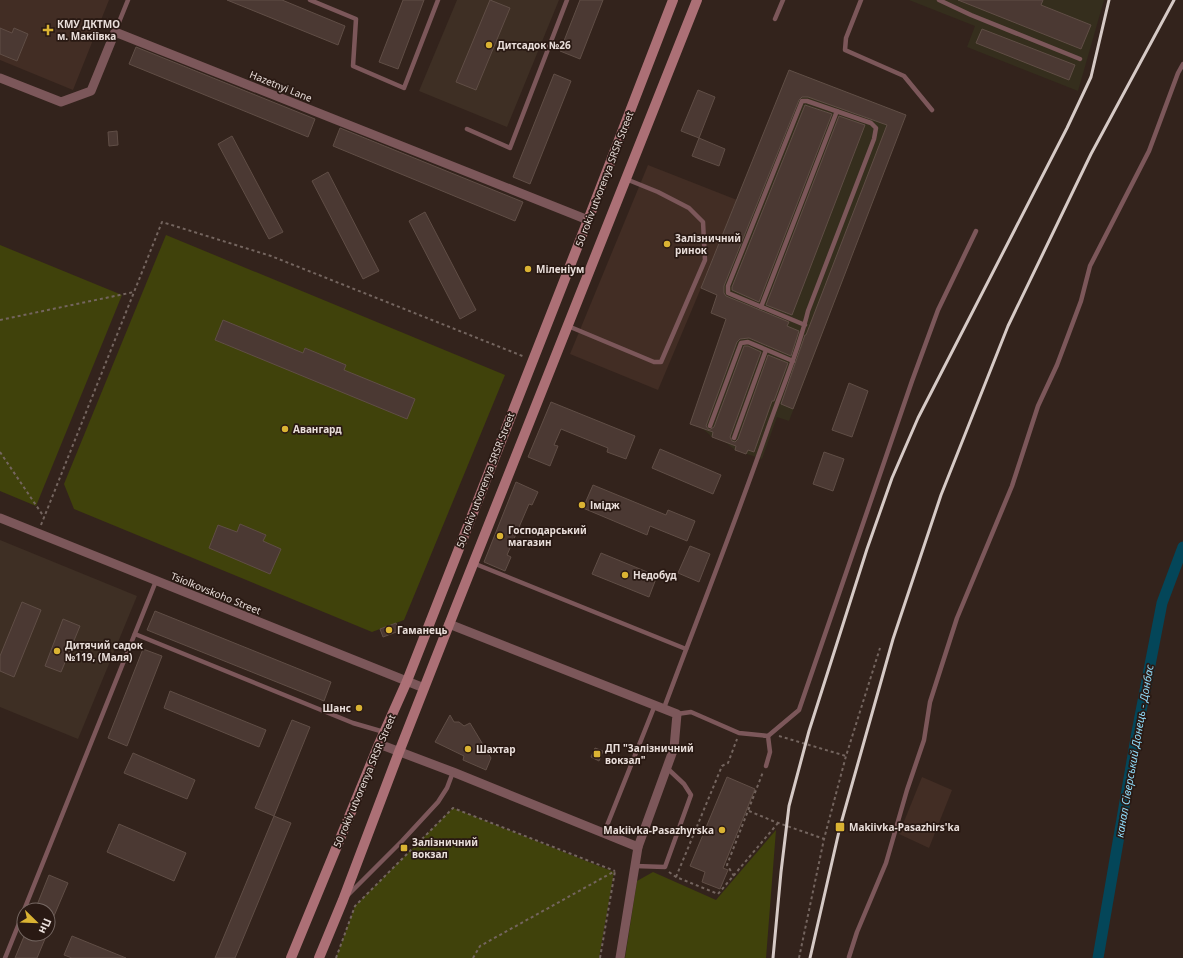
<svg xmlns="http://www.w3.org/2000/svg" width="1183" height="958" font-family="'Noto Sans',sans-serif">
  <rect width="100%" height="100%" fill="#33231c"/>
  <g fill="#422d24">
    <polygon points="0,0 109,0 73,90 0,60"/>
    <polygon points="648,165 737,200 701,288 658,390 570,354"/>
    <polygon points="922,777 952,790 929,848 899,834"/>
  </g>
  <g fill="#352e1d">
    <polygon points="909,0 1104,0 1078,91 967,47 975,26"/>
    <polygon points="789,70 906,115 789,421 777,417 762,459 735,450 724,441 712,437 702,428 690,424 726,319 717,295 701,288"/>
  </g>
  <g fill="#3e2f24">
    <polygon points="457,0 559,0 507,127 419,91"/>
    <polygon points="0,540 137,596 78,739 0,707"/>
  </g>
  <g fill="#40420b">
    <polygon points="166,235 505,375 404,620 372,632 74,509 64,484"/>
    <polygon points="0,245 122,295 36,506 0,491"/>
    <polygon points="453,808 614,872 599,958 336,958 355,906"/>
    <polygon points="776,830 766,958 625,958 637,881 653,872 716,900"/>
  </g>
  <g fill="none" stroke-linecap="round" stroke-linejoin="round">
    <polyline stroke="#044659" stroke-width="11" points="1098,958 1137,732 1162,603 1183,547"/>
  </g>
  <g fill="#4b3933" stroke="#604e46">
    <polygon points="227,0 282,0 345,26 338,45"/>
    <polygon points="403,0 424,0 398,69 379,62"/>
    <polygon points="490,0 510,8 476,90 456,82"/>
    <polygon points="580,0 603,0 580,59 560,51"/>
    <polygon points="958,0 1043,0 1041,5 1091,25 1081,49"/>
    <polygon points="0,28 12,33 14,28 28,34 17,61 0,54"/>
    <polygon points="982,29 1075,65 1069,80 976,43"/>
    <polygon points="136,47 315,119 308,137 129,64"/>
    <polygon points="789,70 906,115 793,409 781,404 805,335 806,335 887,125 808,97 802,97 799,100 724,286 724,293 726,296 789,322 787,326 799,331 791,356 749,338 740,339 737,342 706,426 709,430 714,427 744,346 748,346 761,352 730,437 732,441 735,442 738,439 768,355 788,363 774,401 772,401 754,452 748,450 746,454 735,450 736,446 712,437 713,432 690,424 726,319 711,313 717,295 701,288"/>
    <polygon points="554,74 571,81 530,184 513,177"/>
    <polygon points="698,90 715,97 699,138 681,131"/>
    <polygon points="805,105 832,114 759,302 732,290 732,287"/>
    <polygon points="839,116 865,125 792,315 766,305"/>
    <polygon points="340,128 523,202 515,221 333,146"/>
    <polygon points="117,131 118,145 109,146 108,132"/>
    <polygon points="232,136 283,232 269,239 218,144"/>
    <polygon points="699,138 725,149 719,166 692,156"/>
    <polygon points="328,172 379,271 363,279 312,181"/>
    <polygon points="425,212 476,310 460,319 409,221"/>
    <polygon points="223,320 303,353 305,348 346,365 344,370 415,399 407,419 215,340"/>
    <polygon points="849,383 868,391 852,437 832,430"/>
    <polygon points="551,402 635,436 626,459 607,452 608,448 561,429 554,445 558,446 550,466 528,457"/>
    <polygon points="660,449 721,475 713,494 652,468"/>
    <polygon points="824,452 844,459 833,491 813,484"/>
    <polygon points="516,482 538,492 532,505 529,504 507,555 511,557 505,571 484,562"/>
    <polygon points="593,485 666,515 668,510 695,521 687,541 650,526 647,535 583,508"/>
    <polygon points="240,524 266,535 263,541 281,549 270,574 209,548 218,525 237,532"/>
    <polygon points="690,546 710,554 699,582 678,573"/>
    <polygon points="601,553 657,576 649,597 592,574"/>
    <polygon points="22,602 41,610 14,677 0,671 0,656"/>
    <polygon points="155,611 331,682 324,701 147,630"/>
    <polygon points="63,619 80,626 61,672 45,666"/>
    <polygon points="396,623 399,631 383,637 380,629"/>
    <polygon points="143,649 162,656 127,746 108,738"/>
    <polygon points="170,691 266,730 259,747 164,708"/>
    <polygon points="450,715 454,722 459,722 464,726 470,723 491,758 486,770 463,760 464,756 435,742"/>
    <polygon points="292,720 310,727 274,816 255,808"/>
    <polygon points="595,748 603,751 599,761 591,757"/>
    <polygon points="133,753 195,780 187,799 124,773"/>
    <polygon points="727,777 755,789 723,868 728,870 720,889 702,882 705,872 690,866"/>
    <polygon points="274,816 291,823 235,958 215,958"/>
    <polygon points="119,824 186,853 174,881 107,852"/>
    <polygon points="49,875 68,883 48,930 48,910 35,910"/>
    <polygon points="25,934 47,934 37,958 15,958"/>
    <polygon points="72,936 126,958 72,958 64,955"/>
  </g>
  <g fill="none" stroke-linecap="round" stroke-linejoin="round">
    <g stroke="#74655f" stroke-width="2" stroke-dasharray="3 3" stroke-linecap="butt">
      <polyline points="0,320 134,292"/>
      <polyline points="0,452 44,517"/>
      <polyline points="41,525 162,222 271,256 525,357"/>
      <polyline points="779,736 846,756"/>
      <polyline points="749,811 773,821 824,839"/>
      <polyline points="669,872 676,877 718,894 778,823"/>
      <polyline points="734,876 727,865 763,772"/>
      <polyline points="676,877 722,766 728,763 737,739"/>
      <polyline points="336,958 355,906 453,808 615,871"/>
      <polyline points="473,958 480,946 615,871"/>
      <polyline points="600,958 615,871"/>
      <polyline points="799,958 824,839 846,756 880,648"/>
    </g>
    <g stroke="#7c575a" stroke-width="4.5">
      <polyline points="310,0 356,19 353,66 404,88 438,0"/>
      <polyline points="861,0 846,38 845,50 904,76 932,110"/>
      <polyline points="939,0 971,15 1080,59"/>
      <polyline points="775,19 783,0"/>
      <polyline points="115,32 128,0"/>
      <polyline points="467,129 510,148 567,0"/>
      <polyline points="761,307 837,111"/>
      <polyline points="568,326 654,362 661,362 705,260 703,222 689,208 658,192 626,179"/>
      <polyline points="710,426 741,343 748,342 793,361"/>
      <polyline points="734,438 766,350"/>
      <polyline points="473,563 686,649"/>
      <polyline points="135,634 353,723 384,732"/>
      <path d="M664 708C698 617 734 526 766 434 780 393 798 353 808 311L874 139 876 128 871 123 807 101H802L728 286V293L805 325"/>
      <polyline points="677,714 691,712 739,733 768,736 770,752 766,766"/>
      <polyline points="768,736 799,710 912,381 938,310 976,231"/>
      <polyline points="604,833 655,705"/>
      <polyline points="635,866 665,867 691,795 684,784 667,768"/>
      <polyline points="348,895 402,841 438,802 447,788 453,772"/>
      <polyline points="24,910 156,581"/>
      <polyline points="849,957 857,932 886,863 907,790 924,740 930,702 957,618 1012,486 1038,406 1057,365 1081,301 1090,266 1149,151 1178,73 1183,64"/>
      <polyline points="5,958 24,911"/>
    </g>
    <g stroke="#7c575a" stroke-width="9">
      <polyline points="0,78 61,102 91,91 115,32 588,220"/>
      <polyline points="0,518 424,688"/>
      <polyline points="449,624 677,714 674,748 638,847 620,958"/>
      <polyline points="379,744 453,772 638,847"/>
    </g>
    <g stroke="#ac7076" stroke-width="10">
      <polyline points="291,958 379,744 407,681 588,220 673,0"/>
      <polyline points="319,958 343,900 399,752 454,612 697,0"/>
    </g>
    <g stroke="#d6cac6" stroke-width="3">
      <polyline points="773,958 781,872 789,806 809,731 867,549 892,478 918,418 1067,128 1091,77 1109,0"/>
      <polyline points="810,958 840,827 893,639 941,495 1008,326 1091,154 1174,0"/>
    </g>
  </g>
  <g fill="#dab333" stroke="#291913" stroke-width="1.5">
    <path d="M46 24h4v4h4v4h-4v4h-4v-4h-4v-4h4z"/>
    <circle cx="489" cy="45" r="4"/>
    <circle cx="667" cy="244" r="4"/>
    <circle cx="528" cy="269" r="4"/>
    <circle cx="285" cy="429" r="4"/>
    <circle cx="582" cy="505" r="4"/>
    <circle cx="500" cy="536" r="4"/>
    <circle cx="625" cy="575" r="4"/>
    <circle cx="389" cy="630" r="4"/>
    <circle cx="57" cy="651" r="4"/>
    <circle cx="359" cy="708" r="4"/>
    <circle cx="468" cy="749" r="4"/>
    <rect x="593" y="750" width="8" height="8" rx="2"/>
    <rect x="835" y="822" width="10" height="10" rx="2"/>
    <circle cx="722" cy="830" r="4"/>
    <rect x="400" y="844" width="8" height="8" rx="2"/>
  </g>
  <g text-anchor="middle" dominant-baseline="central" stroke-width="3.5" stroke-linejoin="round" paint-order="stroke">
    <g font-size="10" font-weight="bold" fill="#e9deda" stroke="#291913" text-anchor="start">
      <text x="57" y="24">КМУ ДКТМО<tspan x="57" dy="12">м. Макіївка</tspan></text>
      <text x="497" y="45">Дитсадок №26</text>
      <text x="675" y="238">Залізничний<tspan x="675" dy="12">ринок</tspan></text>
      <text x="536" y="269">Міленіум</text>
      <text x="293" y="429">Авангард</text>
      <text x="590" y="505">Імідж</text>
      <text x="508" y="530">Господарський<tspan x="508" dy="12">магазин</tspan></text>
      <text x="633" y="575">Недобуд</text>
      <text x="397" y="630">Гаманець</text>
      <text x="65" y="645">Дитячий садок<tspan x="65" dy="12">№119, (Маля)</tspan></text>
      <text x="351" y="708" text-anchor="end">Шанс</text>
      <text x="605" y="748">ДП "Залізничний<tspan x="605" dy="12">вокзал"</tspan></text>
      <text x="476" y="749">Шахтар</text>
      <text x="849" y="827">Makiivka-Pasazhirs'ka</text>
      <text x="714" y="830" text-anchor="end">Makiivka-Pasazhyrska</text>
      <text x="412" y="842">Залізничний<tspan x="412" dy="12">вокзал</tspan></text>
    </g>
    <g font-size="10" fill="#e9deda" stroke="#291913">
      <text transform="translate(281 86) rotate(22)">Hazetnyi Lane</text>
      <text transform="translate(604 179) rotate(-69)">50 rokiv utvorenya SRSR Street</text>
      <text transform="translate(485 480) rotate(-69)">50 rokiv utvorenya SRSR Street</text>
      <text transform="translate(216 593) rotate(22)">Tsiolkovskoho Street</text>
      <text transform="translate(364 781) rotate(-67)">50 rokiv utvorenya SRSR Street</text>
    </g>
    <g font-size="11" font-style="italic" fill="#8fdaf8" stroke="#291913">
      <text transform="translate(1134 751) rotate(-80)">канал Сіверський Донець - Донбас</text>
    </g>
  </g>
  <g transform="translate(36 922) rotate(113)"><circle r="19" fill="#291913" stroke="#766863"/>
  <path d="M0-3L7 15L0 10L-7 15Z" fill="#dab333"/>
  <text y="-6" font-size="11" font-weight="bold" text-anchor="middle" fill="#e9deda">Пн</text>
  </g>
</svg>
